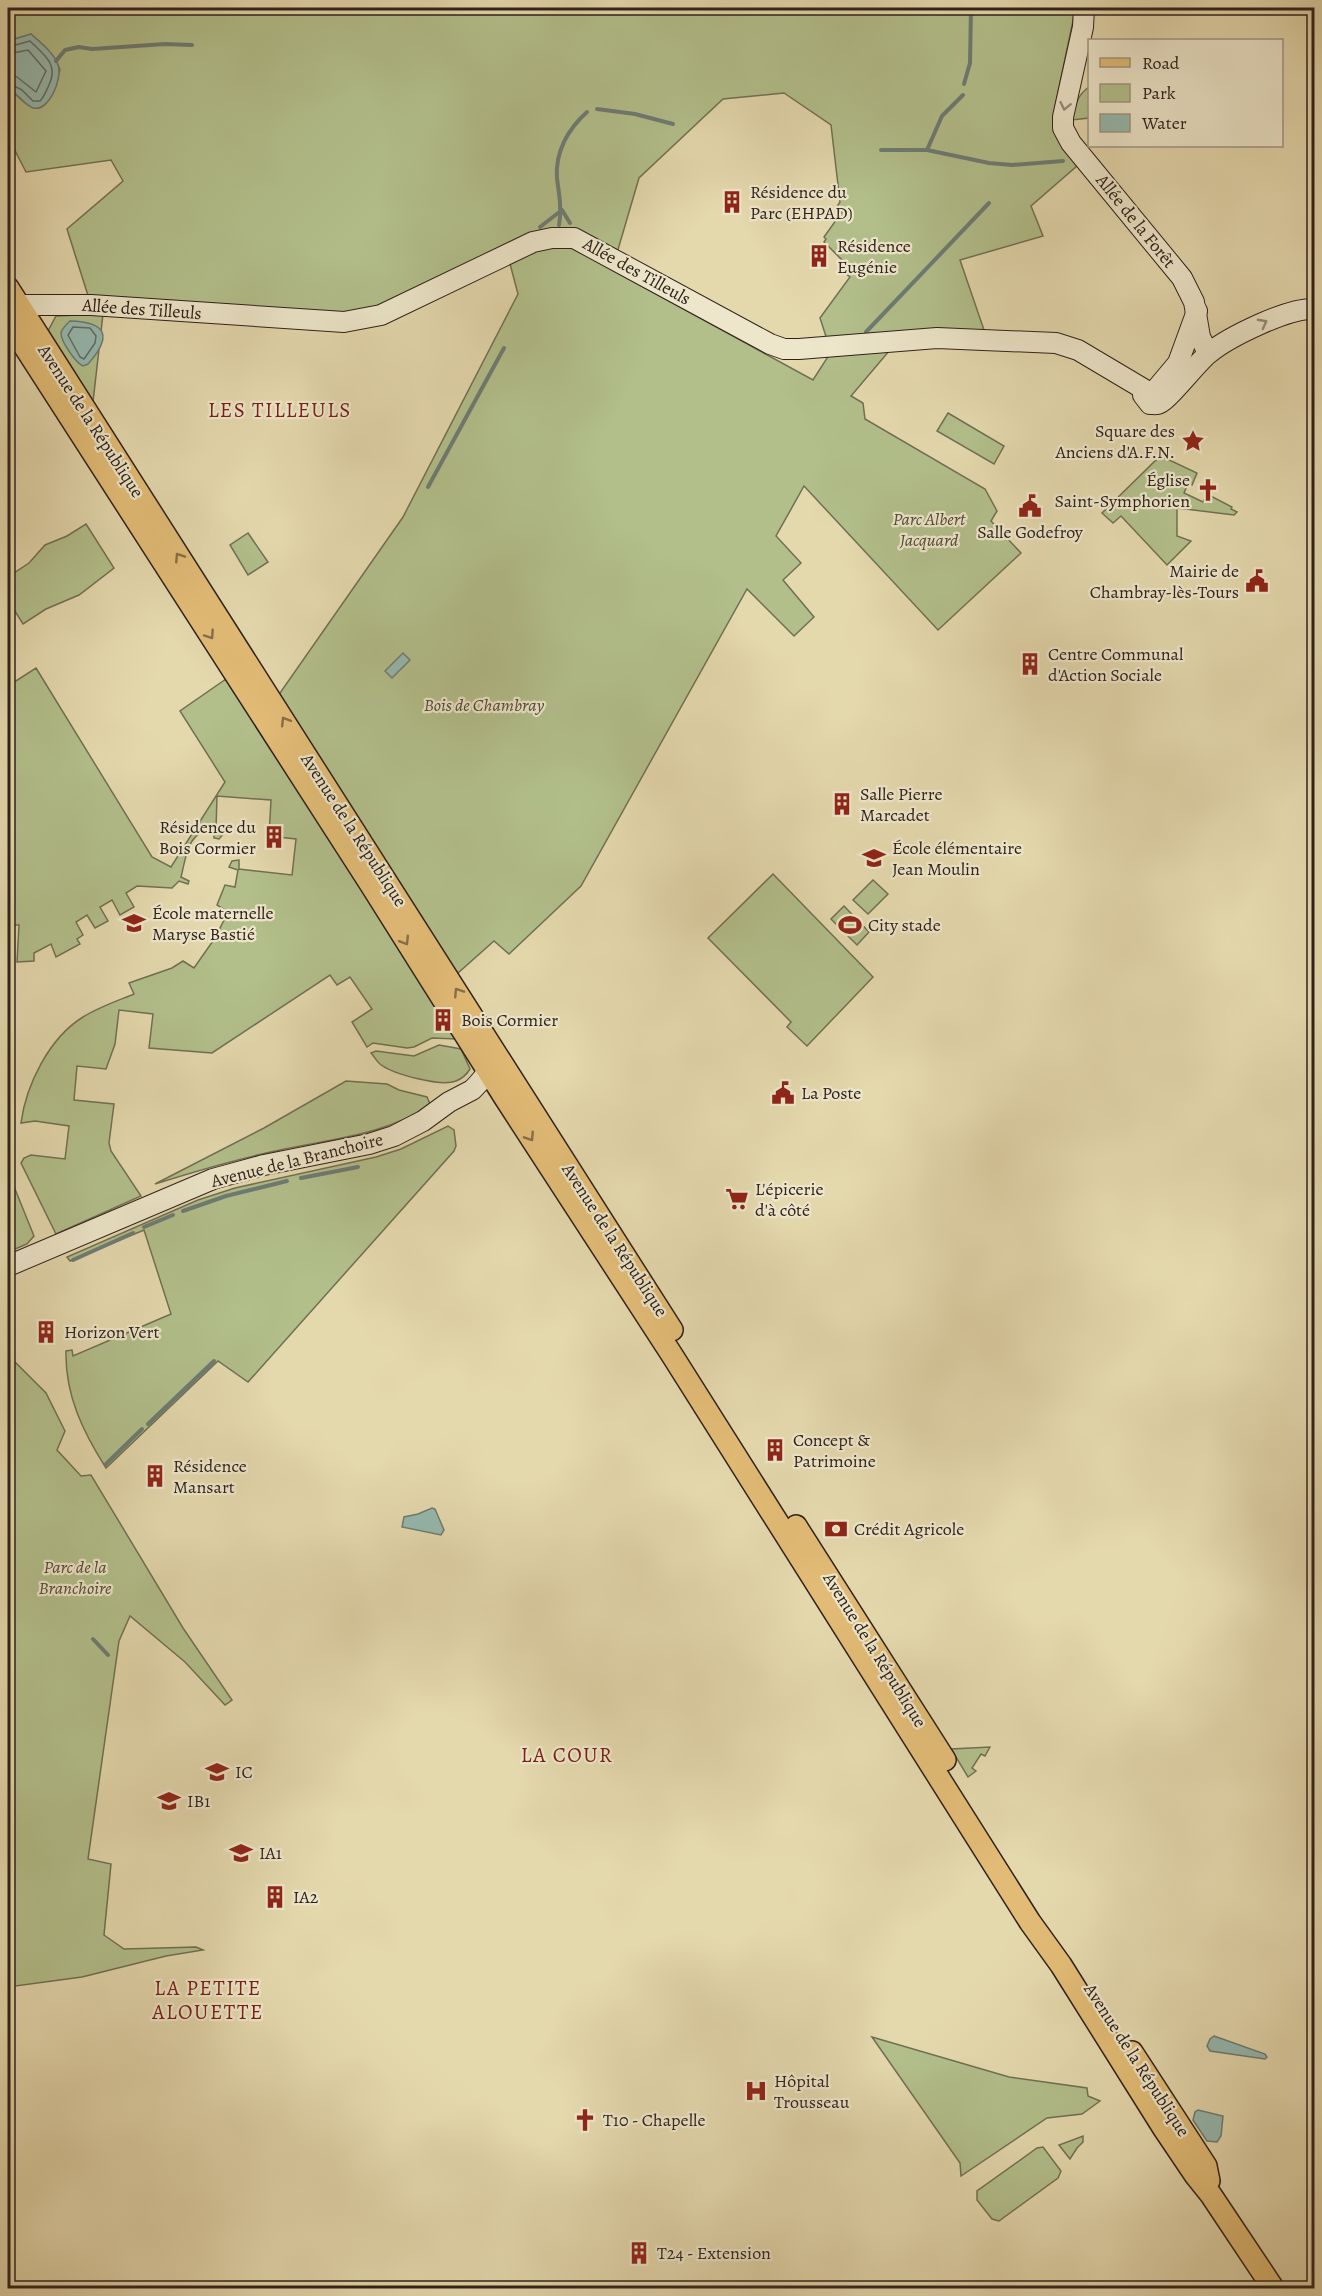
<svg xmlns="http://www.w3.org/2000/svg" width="1322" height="2296" font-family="Alegreya,serif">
  <rect width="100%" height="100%" fill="#e4d8ad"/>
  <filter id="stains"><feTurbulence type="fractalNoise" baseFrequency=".00333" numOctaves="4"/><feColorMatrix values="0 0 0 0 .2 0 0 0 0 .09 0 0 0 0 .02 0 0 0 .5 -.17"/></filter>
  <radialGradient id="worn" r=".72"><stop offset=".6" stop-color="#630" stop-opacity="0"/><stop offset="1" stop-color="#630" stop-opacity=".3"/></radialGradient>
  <g fill="#b2bf8b" stroke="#707053" stroke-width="1.5" fill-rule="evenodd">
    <path d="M8 8H1074V16L1053 116 1054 130 1085 159 1031 206 1043 236 960 260 984 330 906 331 851 396 863 403 865 419 985 489 997 511 991 521 1021 553 938 630 804 486 776 536 801 563 783 580 814 617 794 636 747 589 581 886 509 954 494 941 450 980 273 703 403 517 518 294 509 260 381 315 91 305 67 229 123 181 111 160 26 172 8 137V87C15 93 22 102 30 106 48 117 56 82 60 70L56 60 31 34 8 41ZM784 93 831 125 840 202 836 208 842 212 824 237 826 239 824 242 843 261 849 271 846 274 850 277 820 318 831 352 813 380 612 270 639 178 723 99Z"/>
    <path d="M1089 87V118L1072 120C1075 106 1077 95 1089 87Z"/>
    <polygon points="103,314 93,402 48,331 56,316"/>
    <polygon points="948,413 1004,446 994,464 937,431"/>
    <polygon points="1163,457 1197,473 1192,485 1188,484 1184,493 1203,502 1207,494 1232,507 1231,509 1237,512 1234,515 1177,508 1177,536 1191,541 1167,565 1121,516 1113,523 1102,513 1156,460"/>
    <polygon points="86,524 114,568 79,595 46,609 23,624 8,600 8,577 29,563 45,545 67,536"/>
    <polygon points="248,533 268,562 248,575 230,545"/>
    <path d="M36 668 152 857 171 867 225 782 180 711 226 679 345 864 393 932 457 1039 432 1038 414 1047 407 1048 373 1043 367 1047 352 1022 372 1009 350 977 337 985 330 975 212 1053 149 1048 153 1014 119 1010 115 1044 106 1069 77 1066 74 1100 114 1104 109 1143 111 1151 141 1196 56 1234 21 1163 24 1158 31 1155 65 1159 69 1126 35 1121 21 1123C26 1085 49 1038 83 1017 99 1007 117 1001 134 994L129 983 172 968 183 961 194 968 215 938 228 912 217 905 225 885 235 887 238 870 229 867 232 861 239 860V869L292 875 296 839 269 836 271 800 217 796 216 829H224V833L219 839 214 838V830C188 829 186 857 181 877L189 881 188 884 179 881 172 888 137 886 126 893 134 907 120 915 112 900 100 907 108 921 95 928 87 915 76 922 83 935 77 939 80 944 56 957 51 944 34 953V961L17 962 19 925H8V686Z"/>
    <polygon points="773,874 873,977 807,1046 787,1027 791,1022 708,938"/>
    <polygon points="873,880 888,894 868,914 853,900"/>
    <polygon points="844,906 869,932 857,945 831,919"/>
    <path d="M439 1045 461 1049 470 1069C467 1074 461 1079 456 1081 441 1087 392 1074 380 1064 376 1061 374 1056 371 1053L376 1051 414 1056Z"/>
    <path d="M346 1081 387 1084 399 1090 427 1097 430 1104C388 1135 330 1139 280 1150 237 1159 196 1171 155 1184L264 1128Z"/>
    <path d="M448 1126 454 1130 456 1146 454 1151 248 1382 218 1361 106 1468C83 1432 65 1395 66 1351L72 1350 73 1356 171 1314 144 1230 70 1261 67 1257 198 1200 235 1188 376 1157 401 1149Z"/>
    <polygon points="8,1182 13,1184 34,1236 27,1244 8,1252 8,1214 13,1213 11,1187 8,1187"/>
    <polygon points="8,1355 46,1393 65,1431 57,1450 81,1476 91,1475 183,1628 232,1700 225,1705 185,1662 130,1616 119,1641 88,1859 111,1864 104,1935 124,1949 196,1947 203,1950 166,1956 82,1977 8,1987"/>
    <polygon points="990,1747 985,1756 981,1754 972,1768 976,1771 968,1777 951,1749"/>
    <polygon points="872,2037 1009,2077 1087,2088 1088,2096 1100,2101 1082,2114 1047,2118 961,2176 960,2163"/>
    <polygon points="1083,2136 1083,2142 1077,2148 1070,2159 1059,2145"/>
    <polygon points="1043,2147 1061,2171 1058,2178 999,2221 992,2219 977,2200 977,2191 1037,2148"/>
  </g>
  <g fill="#96b9af" stroke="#6d7c74" stroke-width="1.5">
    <path d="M31 34C40 42 55 54 58 65 63 78 49 112 33 108 26 106 15 92 8 87V41Z"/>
    <path d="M70 321C108 322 112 337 88 364L83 366C76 363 61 342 61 333 62 328 67 324 70 321Z"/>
    <polygon points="403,653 410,660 392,678 385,671"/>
    <polygon points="432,1508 435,1509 444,1530 441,1535 402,1527 404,1517 418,1514"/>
    <polygon points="1214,2036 1265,2054 1267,2057 1265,2059 1210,2051 1207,2046 1210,2039"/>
    <polygon points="1198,2110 1223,2116 1221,2136 1217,2142 1207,2141 1193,2120 1195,2112"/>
  </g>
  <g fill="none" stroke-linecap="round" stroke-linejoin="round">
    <g stroke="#626d65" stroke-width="1.5">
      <path d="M8 47 30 41C44 55 59 64 49 85 46 91 44 97 40 101H33L22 90 8 83"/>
      <polyline points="8,54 28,50 46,71 36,92 17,77 8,75"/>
      <polygon points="73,327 90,328 96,336 95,343 84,359 80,357 68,335"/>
    </g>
    <g stroke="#6d7c74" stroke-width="4">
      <polyline points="1049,8 1070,13"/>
      <polyline points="56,61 65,50 79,47 92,49 165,44 192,45"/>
      <polyline points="964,84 970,63 971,8"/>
      <polyline points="597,109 635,114 673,124"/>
      <polyline points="881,150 927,150 989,163 1012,165 1063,161"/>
      <polyline points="927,150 942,116 963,95"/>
      <path d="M559 225C562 208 559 195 557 178 555 152 568 129 587 112"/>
      <polyline points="540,227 562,210 570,223"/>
      <polyline points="866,332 989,203"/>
      <polyline points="428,487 504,348"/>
      <polyline points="301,1178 358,1167"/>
      <polyline points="183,1211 226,1196 287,1181"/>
      <polyline points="144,1227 173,1215"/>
      <polyline points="73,1260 133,1233"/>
      <polyline points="148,1424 214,1361"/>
      <polyline points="106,1464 142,1429"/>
      <polyline points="93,1639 108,1655"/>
    </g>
    <g stroke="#2f211b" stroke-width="22">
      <g id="secondary">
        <polyline points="1084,8 1083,27 1063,117 1063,128 1071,143 1182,278 1194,302 1200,337 1208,353"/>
        <polyline points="8,308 18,305 91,305 344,322 381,315 533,242 552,238 574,238 770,344 784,349 799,349 937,338 1056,343 1078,350 1152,394 1178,363 1197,311"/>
        <path d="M1143 395 1150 404C1154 404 1157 405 1160 403 1168 400 1197 363 1208 354 1228 337 1290 307 1314 309"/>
        <path d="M8 1266 213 1179 264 1165 369 1144 394 1136 423 1121 449 1102 472 1090C482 1081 488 1070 498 1061"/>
      </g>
    </g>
    <g stroke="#2f211b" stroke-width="24">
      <g id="primary">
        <polyline points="8,288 672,1330"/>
        <polyline points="8,321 371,885 505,1098 672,1355 1030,1922 1061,1965 1164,2129 1195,2175 1211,2195 1273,2288"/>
        <polyline points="796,1526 945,1760"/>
        <polyline points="1132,2052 1206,2166 1209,2181"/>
      </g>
    </g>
    <use href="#secondary" stroke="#ede6ca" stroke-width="20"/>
    <use href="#primary" stroke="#e2bc76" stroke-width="21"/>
  </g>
  <defs><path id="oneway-chevron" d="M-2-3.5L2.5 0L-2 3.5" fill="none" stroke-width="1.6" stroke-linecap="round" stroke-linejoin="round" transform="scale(1.5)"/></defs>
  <g stroke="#988d7b">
    <use href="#oneway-chevron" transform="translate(1065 106) rotate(102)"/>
    <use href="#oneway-chevron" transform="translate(1263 323) rotate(-28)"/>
  </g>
  <g stroke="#886e48">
    <use href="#oneway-chevron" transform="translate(179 557) rotate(-123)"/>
    <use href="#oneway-chevron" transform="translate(210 635) rotate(56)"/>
    <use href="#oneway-chevron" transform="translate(285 721) rotate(-122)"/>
    <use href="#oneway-chevron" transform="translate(405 941) rotate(58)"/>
    <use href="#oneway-chevron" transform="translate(458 992) rotate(-123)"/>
    <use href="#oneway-chevron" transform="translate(530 1137) rotate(57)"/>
  </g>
  <defs>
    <g id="building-bare" transform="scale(1.8)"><path d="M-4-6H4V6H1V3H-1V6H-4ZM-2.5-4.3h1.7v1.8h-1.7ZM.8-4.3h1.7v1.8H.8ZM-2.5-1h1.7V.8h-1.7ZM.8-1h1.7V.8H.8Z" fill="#8f2418" stroke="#ede6ca" stroke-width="2.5" paint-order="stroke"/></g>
    <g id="sight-bare" transform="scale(1.8)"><path d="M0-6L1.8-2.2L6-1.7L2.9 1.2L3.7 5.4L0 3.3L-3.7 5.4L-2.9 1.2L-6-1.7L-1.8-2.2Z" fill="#8f2418" stroke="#ede6ca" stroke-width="2.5" paint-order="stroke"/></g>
    <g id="church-bare" transform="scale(1.8)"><path d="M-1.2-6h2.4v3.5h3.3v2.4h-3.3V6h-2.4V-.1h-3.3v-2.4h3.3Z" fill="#8f2418" stroke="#ede6ca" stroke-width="2.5" paint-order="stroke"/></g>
    <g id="civic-bare" transform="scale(1.8)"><path d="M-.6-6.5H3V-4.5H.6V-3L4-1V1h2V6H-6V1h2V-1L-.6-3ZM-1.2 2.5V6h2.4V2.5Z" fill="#8f2418" stroke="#ede6ca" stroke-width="2.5" paint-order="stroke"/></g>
    <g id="school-bare" transform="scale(1.8)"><path d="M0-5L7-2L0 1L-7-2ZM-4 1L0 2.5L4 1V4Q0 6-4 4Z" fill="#8f2418" stroke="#ede6ca" stroke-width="2.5" paint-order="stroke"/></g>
    <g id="stadium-bare" transform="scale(1.8)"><path d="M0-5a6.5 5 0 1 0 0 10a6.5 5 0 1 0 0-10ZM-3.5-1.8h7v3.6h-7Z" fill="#8f2418" stroke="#ede6ca" stroke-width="2.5" paint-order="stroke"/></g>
    <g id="supermarket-bare" transform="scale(1.8)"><path d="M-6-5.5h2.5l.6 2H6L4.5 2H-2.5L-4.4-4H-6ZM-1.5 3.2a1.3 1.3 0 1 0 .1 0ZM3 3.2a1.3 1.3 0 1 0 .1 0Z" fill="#8f2418" stroke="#ede6ca" stroke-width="2.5" paint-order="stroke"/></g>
    <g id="bank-bare" transform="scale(1.8)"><path d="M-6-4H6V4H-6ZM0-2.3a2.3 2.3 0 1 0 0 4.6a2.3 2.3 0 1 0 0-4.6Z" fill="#8f2418" stroke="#ede6ca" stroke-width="2.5" paint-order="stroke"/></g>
    <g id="university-bare" transform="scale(1.8)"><path d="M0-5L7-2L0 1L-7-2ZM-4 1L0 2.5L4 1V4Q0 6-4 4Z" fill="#8f2418" stroke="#ede6ca" stroke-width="2.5" paint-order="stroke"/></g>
    <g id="hospital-bare" transform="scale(1.8)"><path d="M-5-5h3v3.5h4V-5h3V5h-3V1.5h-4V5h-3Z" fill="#8f2418" stroke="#ede6ca" stroke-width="2.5" paint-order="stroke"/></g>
  </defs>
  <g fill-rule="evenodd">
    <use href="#building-bare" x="732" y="202"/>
    <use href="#building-bare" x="819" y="256"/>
    <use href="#sight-bare" x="1193" y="441"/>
    <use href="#church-bare" x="1208" y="490"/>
    <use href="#civic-bare" x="1030" y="506"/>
    <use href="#civic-bare" x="1257" y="581"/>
    <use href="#building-bare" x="1030" y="664"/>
    <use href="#building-bare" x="842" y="804"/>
    <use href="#building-bare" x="274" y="837"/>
    <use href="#school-bare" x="874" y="858"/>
    <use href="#school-bare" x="134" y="923"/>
    <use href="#stadium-bare" x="850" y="925"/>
    <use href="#building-bare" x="443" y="1020"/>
    <use href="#civic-bare" x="783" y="1093"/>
    <use href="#supermarket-bare" x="737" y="1199"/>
    <use href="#building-bare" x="46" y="1332"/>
    <use href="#building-bare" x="775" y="1450"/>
    <use href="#building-bare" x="155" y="1476"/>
    <use href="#bank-bare" x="836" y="1529"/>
    <use href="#university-bare" x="217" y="1772"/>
    <use href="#university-bare" x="169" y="1801"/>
    <use href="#university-bare" x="241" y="1853"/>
    <use href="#building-bare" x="275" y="1897"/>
    <use href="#hospital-bare" x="756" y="2091"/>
    <use href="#church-bare" x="585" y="2120"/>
    <use href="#building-bare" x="639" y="2253"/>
  </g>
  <g text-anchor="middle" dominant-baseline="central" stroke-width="4.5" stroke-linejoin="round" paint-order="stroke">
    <g font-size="18" fill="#2f211b" stroke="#ede6ca" text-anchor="start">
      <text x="750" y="192">Résidence du<tspan x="750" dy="21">Parc (EHPAD)</tspan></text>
      <text x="837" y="246">Résidence<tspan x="837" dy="21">Eugénie</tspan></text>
      <text x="1175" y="431" text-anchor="end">Square des<tspan x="1175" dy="21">Anciens d'A.F.N.</tspan></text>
      <text x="1190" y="480" text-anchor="end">Église<tspan x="1190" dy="21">Saint-Symphorien</tspan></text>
      <text x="1030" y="532" text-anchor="middle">Salle Godefroy</text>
      <text x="1239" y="571" text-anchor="end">Mairie de<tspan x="1239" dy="21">Chambray-lès-Tours</tspan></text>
      <text x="1048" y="654">Centre Communal<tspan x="1048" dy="21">d'Action Sociale</tspan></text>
      <text x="860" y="794">Salle Pierre<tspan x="860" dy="21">Marcadet</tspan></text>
      <text x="256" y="827" text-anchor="end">Résidence du<tspan x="256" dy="21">Bois Cormier</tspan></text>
      <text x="892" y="848">École élémentaire<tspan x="892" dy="21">Jean Moulin</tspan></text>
      <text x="152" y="913">École maternelle<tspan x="152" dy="21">Maryse Bastié</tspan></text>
      <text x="868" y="925">City stade</text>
      <text x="461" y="1020">Bois Cormier</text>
      <text x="801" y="1093">La Poste</text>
      <text x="755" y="1189">L'épicerie<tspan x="755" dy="21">d'à côté</tspan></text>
      <text x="64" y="1332">Horizon Vert</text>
      <text x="793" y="1440">Concept &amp;<tspan x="793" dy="21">Patrimoine</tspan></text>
      <text x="173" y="1466">Résidence<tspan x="173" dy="21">Mansart</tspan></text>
      <text x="854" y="1529">Crédit Agricole</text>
      <text x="235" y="1772">IC</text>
      <text x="187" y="1801">IB1</text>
      <text x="259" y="1853">IA1</text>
      <text x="293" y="1897">IA2</text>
      <text x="774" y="2081">Hôpital<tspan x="774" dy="21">Trousseau</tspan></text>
      <text x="603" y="2120">T10 - Chapelle</text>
      <text x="657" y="2253">T24 - Extension</text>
    </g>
    <g font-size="18" fill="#2f211b" stroke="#ede6ca">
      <text transform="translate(1136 221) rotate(51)">Allée de la Forêt</text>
      <text transform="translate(637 271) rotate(29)">Allée des Tilleuls</text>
      <text transform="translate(142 309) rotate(4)">Allée des Tilleuls</text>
      <text transform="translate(91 421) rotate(57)">Avenue de la République</text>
      <text transform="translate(354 830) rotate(57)">Avenue de la République</text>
      <text transform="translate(297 1160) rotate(-14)">Avenue de la Branchoire</text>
      <text transform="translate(615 1240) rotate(57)">Avenue de la République</text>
      <text transform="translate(875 1650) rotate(58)">Avenue de la République</text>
      <text transform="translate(1137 2060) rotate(57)">Avenue de la République</text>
    </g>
    <g font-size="18" font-style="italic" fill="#504837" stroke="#ede6ca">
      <text x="929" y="519">Parc Albert<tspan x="929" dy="21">Jacquard</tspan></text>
      <text x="484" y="705">Bois de Chambray</text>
      <text x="75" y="1567">Parc de la<tspan x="75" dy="21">Branchoire</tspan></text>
    </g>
    <g font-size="21" letter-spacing="1.5" fill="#7a1f14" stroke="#ede6ca">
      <text x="280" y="410">LES TILLEULS</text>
      <text x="567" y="1755">LA COUR</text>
      <text x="208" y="1988">LA PETITE<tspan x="208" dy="24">ALOUETTE</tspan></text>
    </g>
  </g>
  <rect width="1322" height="2296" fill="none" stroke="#e4d8ad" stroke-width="30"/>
  <rect x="9" y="9" width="1304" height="2278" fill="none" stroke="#2f211b" stroke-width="3"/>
  <rect x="15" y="15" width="1292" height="2266" fill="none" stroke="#2f211b" stroke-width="1.5"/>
  <rect x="1088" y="39" width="195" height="108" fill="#ede6ca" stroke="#a19784" stroke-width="1.5"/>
  <rect x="1100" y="58" width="30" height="9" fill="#e2bc76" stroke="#a19784" stroke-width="1.5"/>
  <text x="1142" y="69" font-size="18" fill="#2f211b">Road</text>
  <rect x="1100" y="84" width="30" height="18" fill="#b2bf8b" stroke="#a19784" stroke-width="1.5"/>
  <text x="1142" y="99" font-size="18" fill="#2f211b">Park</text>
  <rect x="1100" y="114" width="30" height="18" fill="#96b9af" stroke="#a19784" stroke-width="1.5"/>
  <text x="1142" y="129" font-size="18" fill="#2f211b">Water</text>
  <rect width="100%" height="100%" filter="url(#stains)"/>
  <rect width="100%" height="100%" fill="url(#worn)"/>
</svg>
